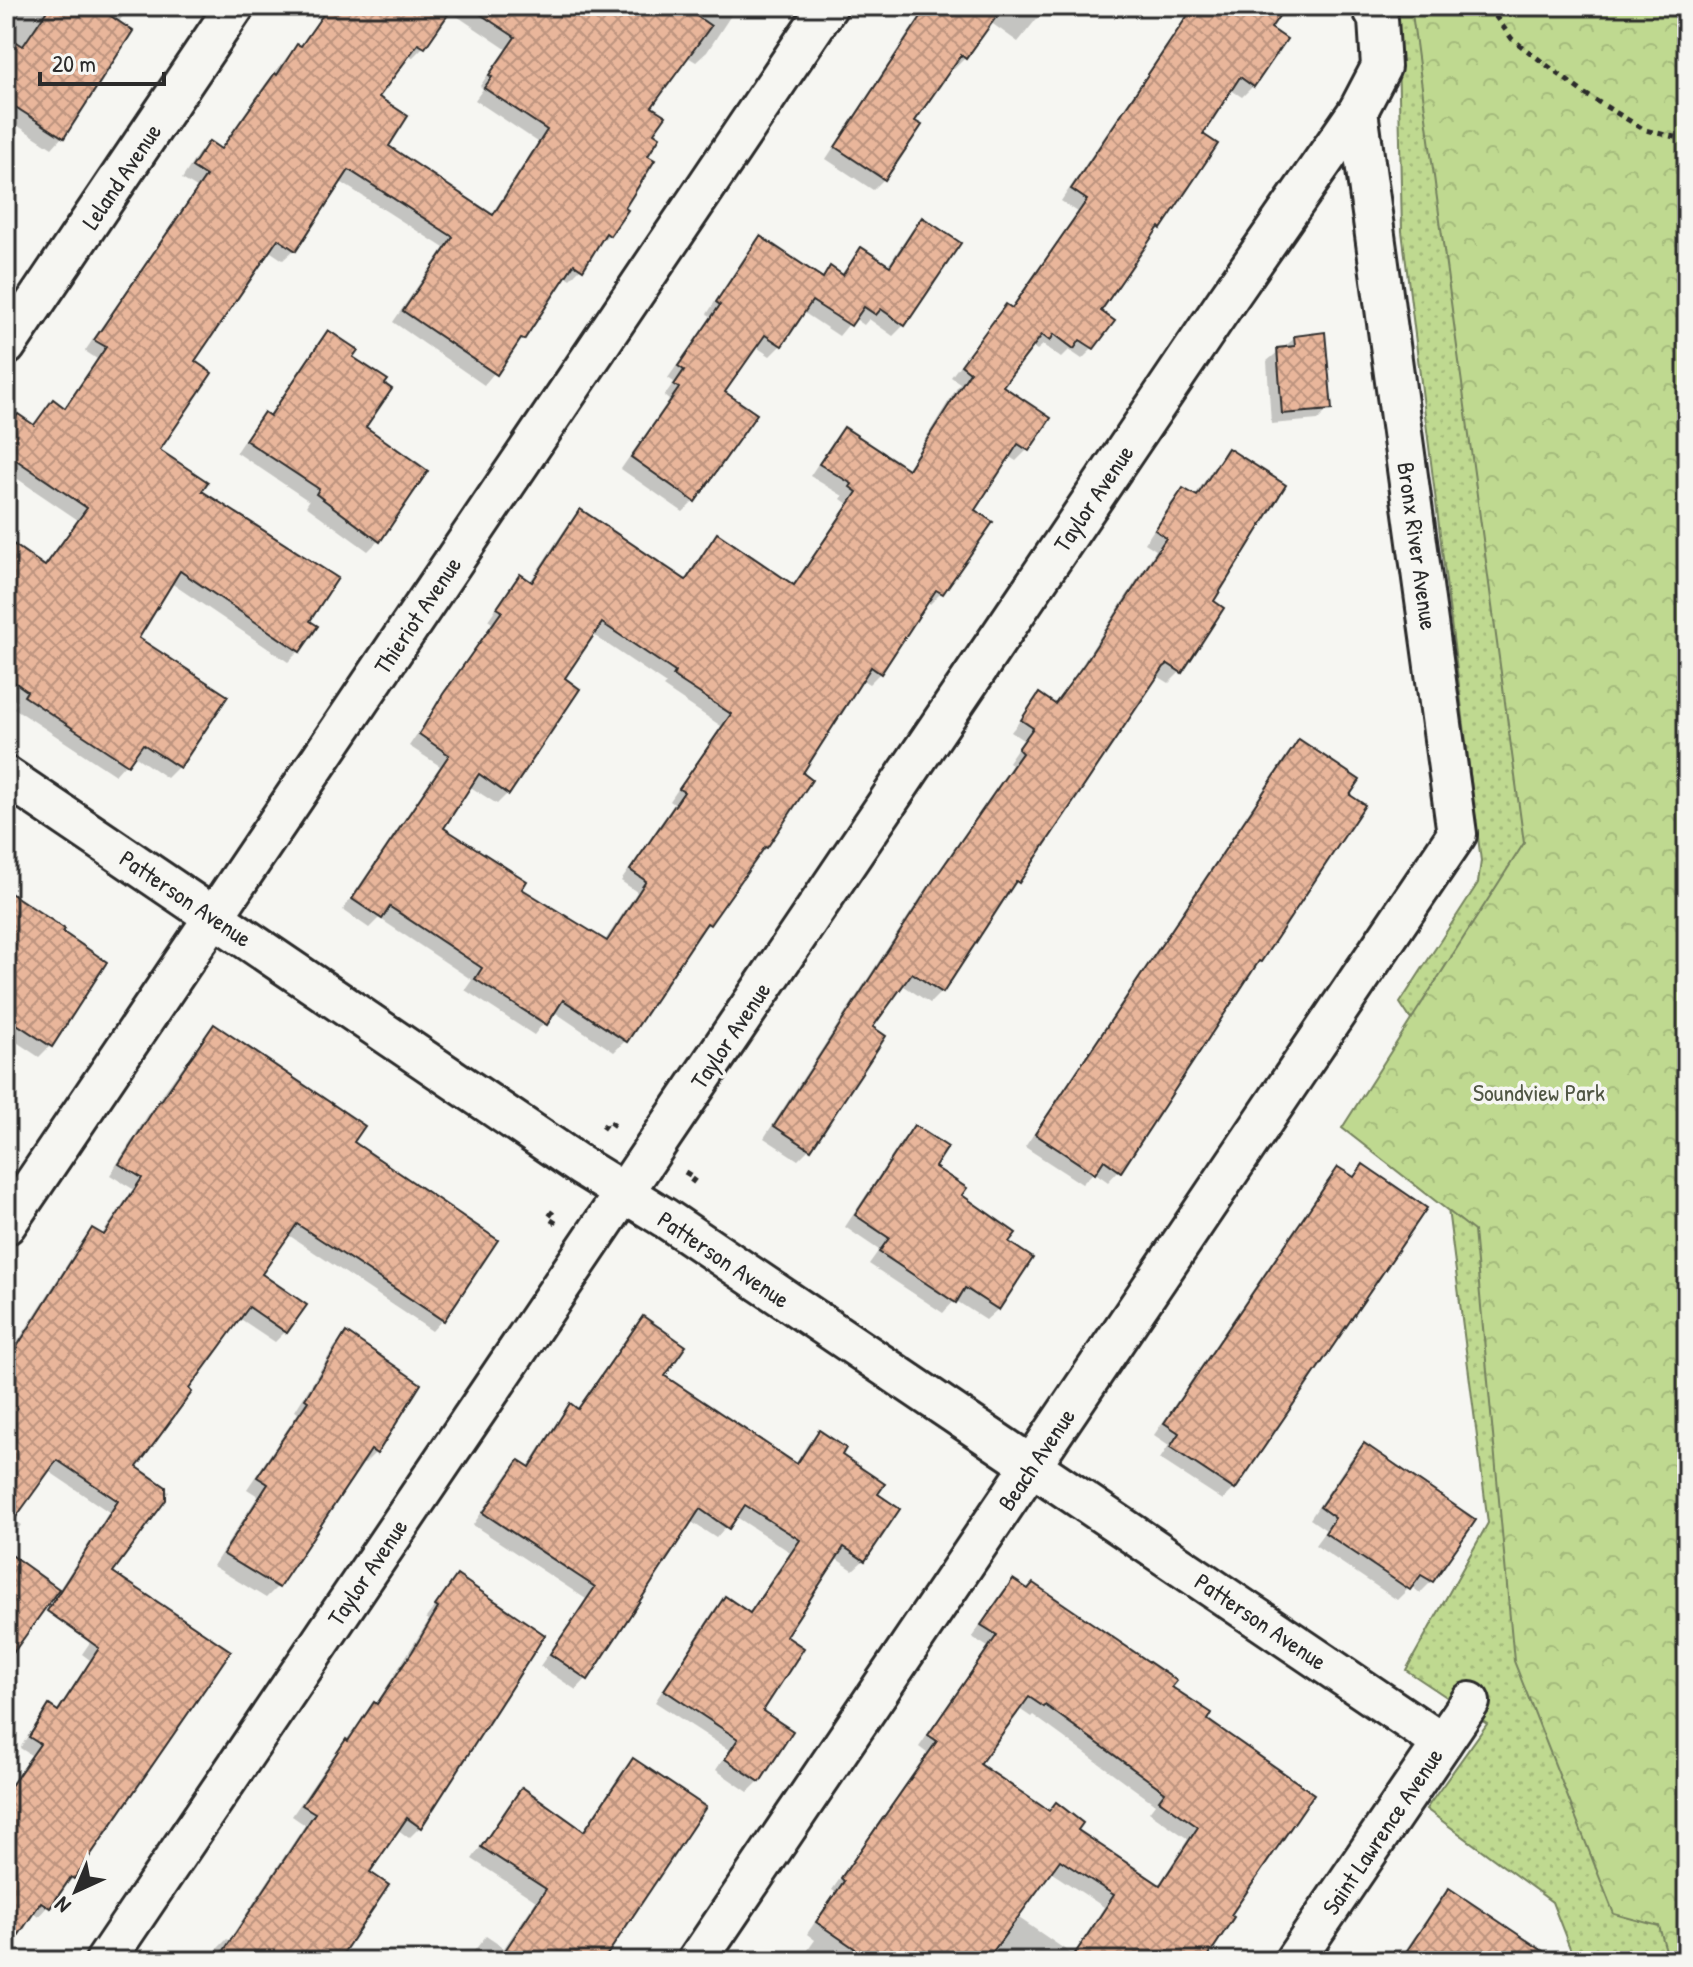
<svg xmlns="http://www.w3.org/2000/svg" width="1693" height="1967" font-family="'Patrick Hand',sans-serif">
  <defs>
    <pattern id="grass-dots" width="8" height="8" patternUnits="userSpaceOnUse" patternTransform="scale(2)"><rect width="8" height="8" fill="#bfd990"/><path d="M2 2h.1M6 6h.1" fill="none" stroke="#a4ba7c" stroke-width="1.8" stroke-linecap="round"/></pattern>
    <pattern id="park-crowns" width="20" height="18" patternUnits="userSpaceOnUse" patternTransform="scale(2)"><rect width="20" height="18" fill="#bfd990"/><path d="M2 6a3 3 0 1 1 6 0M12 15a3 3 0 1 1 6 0" fill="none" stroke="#a4ba7c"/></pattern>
    <pattern id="building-cross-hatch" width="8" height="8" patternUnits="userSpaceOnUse" patternTransform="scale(2)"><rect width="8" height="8" fill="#e9b69b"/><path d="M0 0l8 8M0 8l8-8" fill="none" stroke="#bd947f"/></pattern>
  </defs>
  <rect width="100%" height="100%" fill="#f6f6f2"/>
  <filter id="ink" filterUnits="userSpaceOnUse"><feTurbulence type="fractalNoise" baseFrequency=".0125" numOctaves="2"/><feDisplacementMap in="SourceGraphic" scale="16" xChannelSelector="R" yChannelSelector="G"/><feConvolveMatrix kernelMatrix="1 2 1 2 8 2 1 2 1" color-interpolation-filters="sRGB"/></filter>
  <g filter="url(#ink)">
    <polygon fill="url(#grass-dots)" stroke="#75825e" stroke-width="2" points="1397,6 1457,6 1687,1961 1575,1961 1552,1902 1426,1809 1487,1724 1406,1670 1488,1523 1427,1044 1400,1003 1478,883 1481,861 1402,231"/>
    <polygon fill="url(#park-crowns)" stroke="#75825e" stroke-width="2" points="1411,6 1687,6 1687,1961 1669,1961 1659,1926 1614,1914 1514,1661 1474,1231 1342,1128 1524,843"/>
    <g fill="#0003" fill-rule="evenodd">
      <polygon points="6,6 130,6 118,23 130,31 62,137 52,148 15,124 6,137"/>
      <path d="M345 6H737L707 52 696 62 686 56 650 107 651 133 645 156 609 235 596 245 581 268 570 279 564 275 522 339 484 385 393 322 444 248 339 181 294 250 283 260 268 250 192 362 158 451 200 492 308 621 299 651 288 662 171 583 136 638 225 697 178 767 167 778 133 755 115 775 14 708 18 702 6 694V551L43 567 78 520 6 471V430L18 417 32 426 53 401 63 409 97 359 85 351 197 188 182 179 198 154 209 143 219 150 264 86 287 57 297 46 299 48 319 19 329 9ZM448 10 506 49 480 86 483 89 475 100 538 142 491 215 386 146 376 97 408 55 412 58 423 47Z"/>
      <polygon points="955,6 1047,6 1018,42 990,22 965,58 954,69 950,67 912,121 884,179 873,190 826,159 911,29 922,18"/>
      <path d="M1193 6H1267L1269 28 1253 86 1242 97 1231 90 1200 134 1215 145 1160 228 1148 239 1098 312 1093 348 1082 359 1069 350 1061 358 1043 345 1037 350 1031 346 1000 387 1048 419 1027 450 1016 461 1008 456 973 511 941 593 930 604 927 601 880 673 869 684 861 679 800 774 765 847 709 924 697 934 625 1041 614 1052 553 1011 534 1035 465 990 472 980 379 918 369 928 343 910 440 766 409 746 492 623 488 620 510 588 521 577 529 583 569 523 580 512 684 581 706 547 717 536 792 586 848 504 841 499 843 496 810 476 833 441 844 430 906 470 960 383 951 377 995 318 1006 307 1010 309 1078 212 1061 201ZM592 634 666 684 663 687 721 726 670 801 674 804 621 881 637 892 604 942 519 889 441 828 469 786 497 804 508 793 562 679Z"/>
      <polygon points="923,219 904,325 893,336 869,319 864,325 854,318 839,336 803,312 781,345 770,356 755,346 722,393 694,501 683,512 621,469 669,400 664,396 674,382 668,378 711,316 707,314 749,250 760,239 820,279 830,269 840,276 861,249 887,267 912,230"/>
      <polygon points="329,333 350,358 363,428 379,540 368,551 306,506 309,501 236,452 254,425 265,414 268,417 318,344"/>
      <polygon points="1295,338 1329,409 1318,420 1271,424 1267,361"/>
      <polygon points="1229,451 1181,671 1169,683 1156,675 1017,881 1006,893 941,992 930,1003 901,984 870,1027 809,1149 798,1160 764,1138 922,895 1012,765 1008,762 1023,740 1011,732 1039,696 1053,705 1074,677 1156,550 1145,543 1172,502 1184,490 1194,497 1217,462"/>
      <polygon points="1299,742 1259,961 1251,969 1119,1170 1108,1182 1094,1172 1082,1184 1025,1147 1288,753"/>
      <polygon points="6,892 104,962 50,1046 39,1057 6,1035"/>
      <polygon points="214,1026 351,1143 496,1241 442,1320 432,1331 287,1234 259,1275 285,1332 275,1342 239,1318 134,1467 169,1492 110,1573 73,1878 38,1917 32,1912 6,1950 6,1791 31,1755 20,1748 39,1719 50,1708 56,1712 90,1660 82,1654 102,1625 54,1592 6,1659 6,1553 58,1591 109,1512 47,1470 12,1519 21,1525 6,1546 6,1360 82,1241 93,1230 101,1236 133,1189 110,1175 149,1113 204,1037"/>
      <polygon points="914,1128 932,1168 1007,1243 998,1309 986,1320 955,1300 943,1313 869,1264 879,1250 845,1227 903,1139"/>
      <polygon points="1363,1167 1234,1489 1223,1500 1160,1459 1169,1445 1154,1435 1327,1181 1338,1169 1351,1178"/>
      <polygon points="643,1319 662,1377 795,1465 808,1443 819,1433 875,1495 864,1560 853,1570 835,1558 783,1637 760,1711 759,1781 748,1792 716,1770 729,1750 655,1702 714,1610 725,1599 748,1614 790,1552 735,1516 716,1538 690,1521 586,1679 576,1690 540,1666 586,1599 473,1525 508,1473 519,1463 527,1468 560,1417 571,1406 576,1410 632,1330"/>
      <polygon points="347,1335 375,1453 364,1464 361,1462 277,1587 266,1598 213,1566 258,1496 247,1489 298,1413 295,1411 335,1346"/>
      <polygon points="1364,1446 1432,1581 1420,1593 1411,1586 1397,1600 1315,1545 1326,1530 1310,1519 1352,1457"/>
      <polygon points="457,1577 420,1827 409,1838 397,1829 368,1873 331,1961 209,1961 217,1949 227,1939 229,1940 305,1825 292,1816 335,1753 376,1704 429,1620 426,1618"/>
      <path d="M1013 1582 1170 1688 1205 1721 1311 1794 1202 1961H800L815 1940 807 1934 835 1892 832 1890 927 1753 919 1747 988 1647 972 1637 1002 1592ZM1018 1708 1031 1717 1033 1715 1155 1804 1149 1812 1188 1839 1158 1886 977 1764ZM1049 1871 1104 1907 1073 1955 1016 1916Z"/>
      <polygon points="634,1761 599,1961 466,1961 486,1936 504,1948 536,1901 472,1859 512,1801 523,1790 582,1832 622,1772"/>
      <polygon points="1449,1890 1515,1961 1398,1961 1438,1902"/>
    </g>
    <g fill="url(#building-cross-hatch)" stroke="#2b2b2b" stroke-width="2" fill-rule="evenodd">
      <polygon points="50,6 96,6 133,31 64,138 6,101 6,35 23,46"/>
      <polygon points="329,6 454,6 425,48 418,44 379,97 408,116 389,146 493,215 547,130 484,88 492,77 489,75 515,37 468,6 682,6 711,26 652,107 666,116 654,133 660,137 648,156 655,160 625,208 628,210 610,236 606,233 583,270 574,264 524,340 521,339 497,375 403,311 453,237 349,170 296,251 278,239 195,361 212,373 160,450 208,482 202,491 338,578 310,621 318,626 300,652 180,571 139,638 228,696 180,768 143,744 128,765 24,696 27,691 6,676 6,539 45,566 87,508 6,453 6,432 18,414 34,425 53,399 65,408 106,347 94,340 206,176 192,167 209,141 221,149 275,73 277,75 297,44 301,46"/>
      <polygon points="928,6 1004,6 966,59 961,55 915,121 922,125 885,180 835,147"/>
      <path d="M1194 6H1286L1271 28 1287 39 1254 87 1240 77 1203 134 1218 144 1161 229 1159 227 1101 311 1115 321 1094 349 1080 340 1074 349 1054 334 1050 341 1042 335 1003 386 1051 418 1029 451 1018 444 975 510 993 522 943 594 936 590 881 674 871 667 803 773 812 780 767 848 765 847 710 925 707 923 627 1042 563 1000 547 1025 475 979 482 968 390 907 382 919 352 899 449 755 419 734 443 694 502 611 497 608 520 574 532 582 580 509 686 580 717 533 794 585 857 492 850 487 852 484 819 464 844 427 908 469 970 372 961 365 1006 304 1012 308 1087 200 1071 189ZM602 623 675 672 673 676 731 714 679 789 684 792 630 870 646 881 607 941 522 889 527 881 444 828 479 774 509 795 580 689 565 678Z"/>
      <polygon points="922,217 961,243 905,326 881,309 876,315 864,307 851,326 812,301 782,346 765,335 725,392 757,414 695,502 631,457 679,388 674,385 684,370 678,366 720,305 716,302 760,236 823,278 830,266 843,275 861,247 890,266"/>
      <polygon points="328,330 358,350 353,357 388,380 385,384 392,389 366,427 428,471 380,542 316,494 319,489 245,440 264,412 270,416"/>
      <polygon points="1325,332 1332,410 1282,414 1277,348 1295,346 1294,336"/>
      <polygon points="1228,448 1286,485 1214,601 1224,608 1182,673 1168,664 1164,667 1019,883 1016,881 943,993 912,973 873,1027 886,1036 811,1150 774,1126 933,881 1022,753 1018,749 1033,728 1021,720 1039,693 1055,704 1085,663 1166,538 1155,530 1183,488 1197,496"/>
      <polygon points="1299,739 1360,780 1350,795 1365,805 1261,962 1259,961 1121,1172 1104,1160 1095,1174 1035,1134"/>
      <polygon points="6,890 65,929 63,932 107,962 52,1047 6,1017"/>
      <polygon points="214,1024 365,1126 354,1142 498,1240 444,1321 297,1224 262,1274 307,1305 287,1333 249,1307 189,1389 192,1392 137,1467 166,1487 166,1500 113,1572 231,1651 74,1879 71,1877 50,1908 41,1902 6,1954 6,1793 40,1744 29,1737 49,1705 58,1711 99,1648 47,1611 118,1501 57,1460 6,1531 6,1364 92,1228 104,1235 142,1178 119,1164 160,1100 161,1101"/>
      <polygon points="914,1125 948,1147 935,1167 967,1188 962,1195 1016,1233 1009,1242 1033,1258 999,1310 965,1288 956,1303 924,1282 879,1252 889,1238 855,1215"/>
      <polygon points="1363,1164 1427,1208 1235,1490 1170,1447 1179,1433 1164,1423 1338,1167 1354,1177"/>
      <polygon points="643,1316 686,1346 665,1376 797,1464 819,1430 846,1448 842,1455 885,1484 878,1494 900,1509 865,1561 844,1547 786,1636 804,1648 763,1711 793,1731 760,1782 725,1759 738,1739 664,1690 725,1596 750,1613 800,1540 745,1505 729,1529 700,1509 588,1680 550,1654 595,1587 483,1513 519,1460 530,1467 570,1403 578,1409"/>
      <polygon points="346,1332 421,1384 377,1454 371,1450 279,1588 223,1554 268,1484 257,1477 308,1401 305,1399"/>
      <polygon points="1364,1443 1476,1520 1433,1582 1421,1575 1410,1590 1325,1533 1335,1518 1320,1507"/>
      <polygon points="6,1551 59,1589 6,1663"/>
      <polygon points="457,1575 545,1635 421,1828 407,1818 370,1872 389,1885 338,1961 217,1961 315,1813 302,1805 346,1739 348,1741 374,1702 377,1704 412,1652 438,1608 435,1606"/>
      <path d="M1013 1579 1028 1589 1033 1583 1177 1681 1172 1687 1212 1713 1208 1720 1314 1794 1231 1915 1234 1917 1205 1961H1070L1114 1895 1060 1860 986 1961H873L816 1922 844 1881 841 1878 937 1741 928 1735 997 1635 981 1625ZM1029 1697 1044 1707 1045 1705 1165 1792 1159 1800 1198 1827 1160 1885 1078 1830 1083 1823 1056 1802 1049 1811 980 1764Z"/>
      <polygon points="633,1758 706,1807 627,1925 603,1961 498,1961 546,1889 481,1847 522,1787 584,1831"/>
      <polygon points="1449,1888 1558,1961 1400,1961"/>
    </g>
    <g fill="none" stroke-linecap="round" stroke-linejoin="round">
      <g stroke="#2b2b2b" stroke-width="44">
        <g id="minor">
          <polyline points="6,346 235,6"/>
          <polyline points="6,776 581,1166 665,1218 1442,1743"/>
          <polyline points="6,1225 828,6"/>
          <polyline points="105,1961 1227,300 1358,111 1381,67 1378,19 1371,6"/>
          <polyline points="697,1961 1457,834 1358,111"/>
          <polyline points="1294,1961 1470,1702"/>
        </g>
      </g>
      <g stroke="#2b2b2b" stroke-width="5" stroke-dasharray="6 6" stroke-linecap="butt">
        <polyline points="1488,6 1512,39 1585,94 1645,130 1687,140"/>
        <polyline points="602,1129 608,1121 618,1128"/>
        <polyline points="685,1172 695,1178 689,1186"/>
        <polyline points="556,1223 548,1218 556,1207"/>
      </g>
      <use href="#minor" stroke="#f6f6f2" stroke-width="38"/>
    </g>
  </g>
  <g text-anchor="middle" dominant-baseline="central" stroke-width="7" stroke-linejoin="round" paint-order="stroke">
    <g font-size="24" fill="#2b2b2b" stroke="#f6f6f2">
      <text transform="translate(121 176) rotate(-56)">Leland Avenue</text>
      <text transform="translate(1093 498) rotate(-56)">Taylor Avenue</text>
      <text transform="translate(1418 546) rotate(82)">Bronx River Avenue</text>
      <text transform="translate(417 615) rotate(-56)">Thieriot Avenue</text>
      <text transform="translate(186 898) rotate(34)">Patterson Avenue</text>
      <text transform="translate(730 1035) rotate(-56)">Taylor Avenue</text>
      <text transform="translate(724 1259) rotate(34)">Patterson Avenue</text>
      <text transform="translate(1036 1459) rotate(-56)">Beach Avenue</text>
      <text transform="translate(367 1572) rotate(-56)">Taylor Avenue</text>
      <text transform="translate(1261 1621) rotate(34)">Patterson Avenue</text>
      <text transform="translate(1382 1831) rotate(-56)">Saint Lawrence Avenue</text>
    </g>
    <g font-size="24" fill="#505644" stroke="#f6f6f2">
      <text x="1539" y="1092">Soundview Park</text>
    </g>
  </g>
  <rect width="1693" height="1967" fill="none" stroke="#f6f6f2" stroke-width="32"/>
  <rect x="16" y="16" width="1661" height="1935" fill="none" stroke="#2b2b2b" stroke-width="3" filter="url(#ink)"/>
  <g transform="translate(76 1891) rotate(224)" stroke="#f6f6f2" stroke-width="6" paint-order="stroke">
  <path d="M0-6L14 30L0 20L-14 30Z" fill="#2b2b2b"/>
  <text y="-12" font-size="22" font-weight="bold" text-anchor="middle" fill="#2b2b2b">N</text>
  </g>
  <path d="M40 72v12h124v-12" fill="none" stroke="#2b2b2b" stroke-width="4"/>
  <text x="52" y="72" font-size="24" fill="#2b2b2b" stroke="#f6f6f2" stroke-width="6" paint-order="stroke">20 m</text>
</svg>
